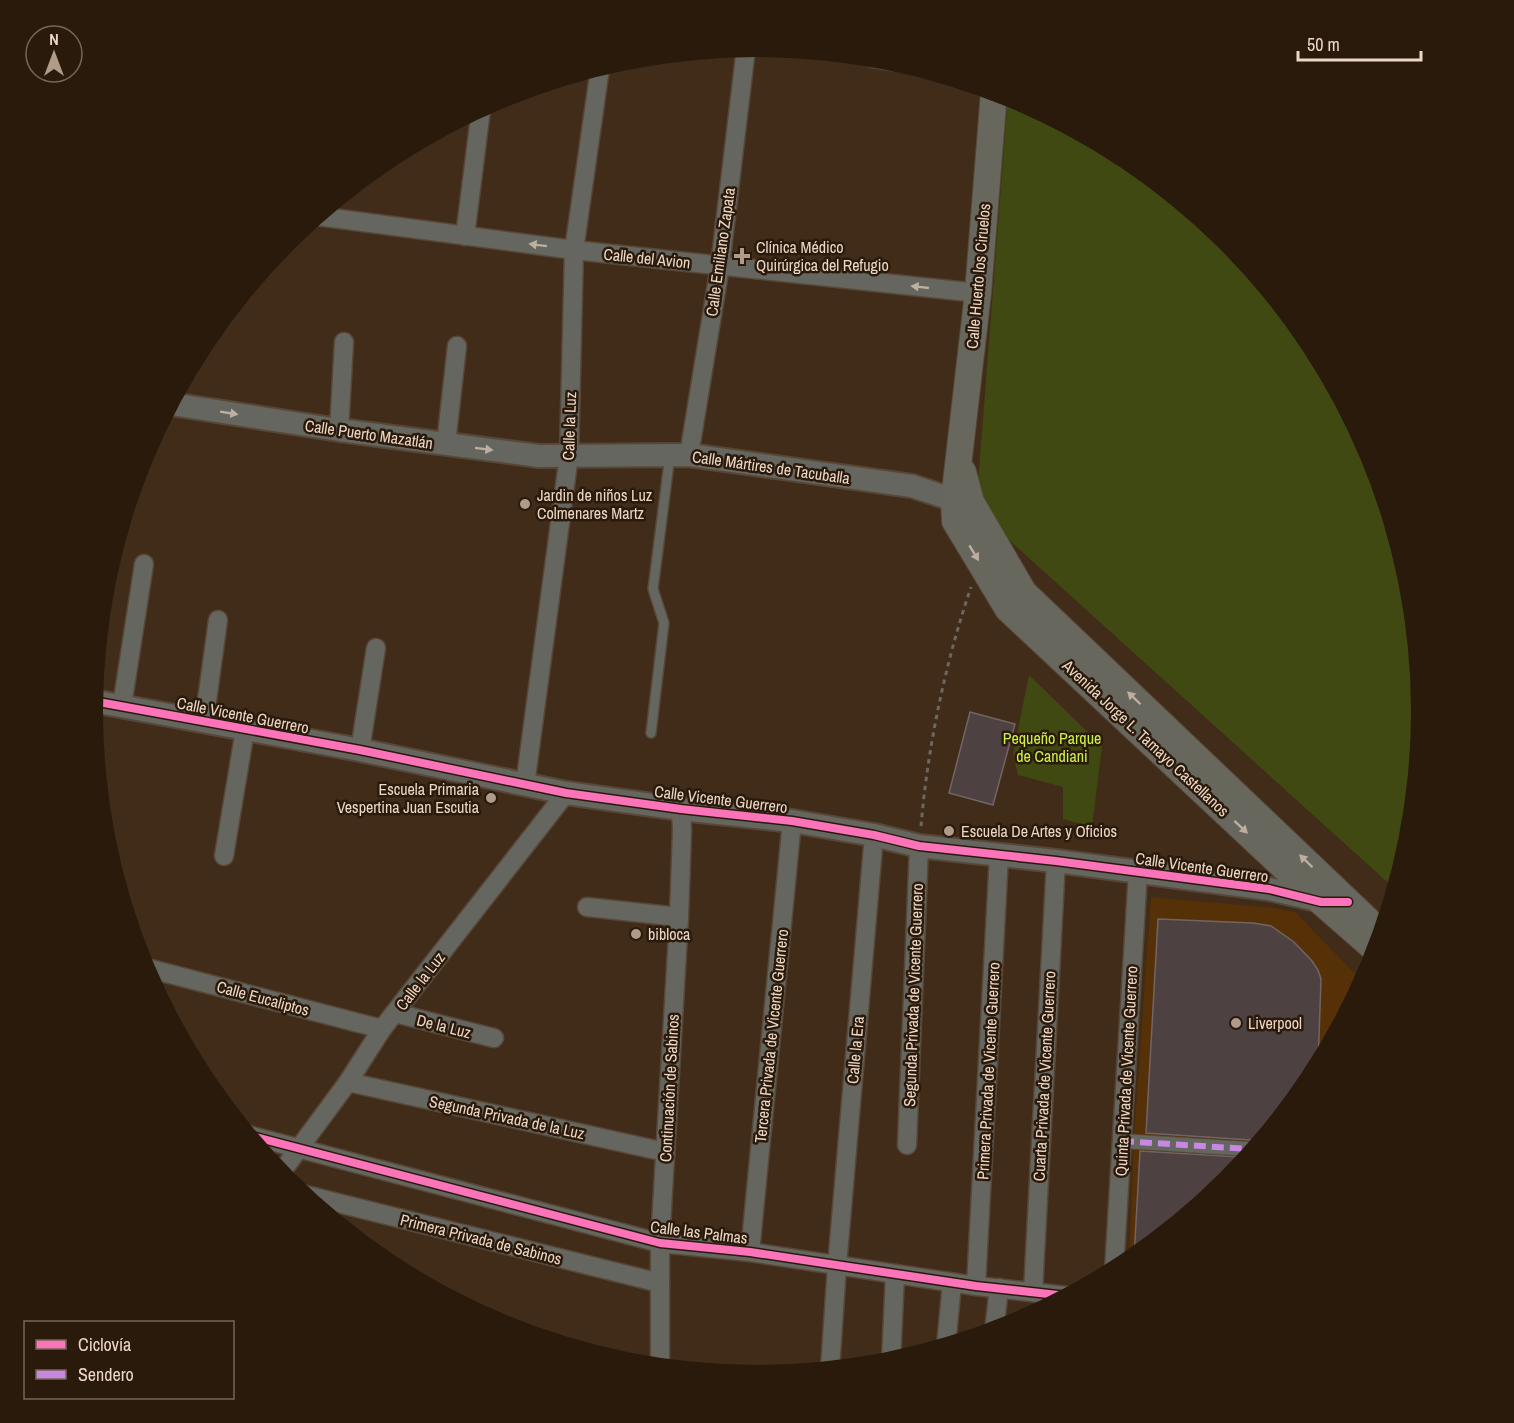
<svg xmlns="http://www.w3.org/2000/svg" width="1514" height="1423" font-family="'Archivo Narrow',sans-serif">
  <rect width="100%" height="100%" fill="#402c18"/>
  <polygon fill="#563007" points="1151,897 1274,908 1295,912 1363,982 1310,1081 1227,1182 1129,1263 1134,1138"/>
  <g fill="#414912">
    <polygon points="1008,96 1127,159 1227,242 1310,342 1372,457 1409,582 1422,712 1409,842 1395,889 976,510"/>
    <polygon points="1029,675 1102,746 1092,827 1063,819 1063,787 1018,775 1013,754"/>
  </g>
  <g fill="#4e4141" stroke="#716564" stroke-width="1.5">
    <polygon points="970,712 1015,724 993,805 949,793"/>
    <polygon points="1158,919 1253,923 1271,926 1294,942 1312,961 1318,970 1321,979 1318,1066 1310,1081 1258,1144 1250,1140 1146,1133"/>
    <polygon points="1140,1151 1241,1157 1240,1166 1227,1182 1134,1258"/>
  </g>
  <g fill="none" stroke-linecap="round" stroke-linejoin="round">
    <g stroke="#584737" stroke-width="12">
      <g id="service">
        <polyline points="651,733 664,623 653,589 670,455"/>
        <polyline points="1348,1009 1351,1004"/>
      </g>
    </g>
    <g stroke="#584737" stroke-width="16">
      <polyline id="pedestrian" points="1122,1141 1249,1149 1252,1151"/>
    </g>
    <g stroke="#584737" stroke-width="21">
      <g id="minor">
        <polyline points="873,58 894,61"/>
        <polyline points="317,216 574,250 978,293"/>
        <polyline points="465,236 481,109"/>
        <polyline points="339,430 344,342"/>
        <polyline points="446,444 457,346"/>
        <polyline points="689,455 720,266 746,48"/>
        <polyline points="122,706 144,564"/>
        <polyline points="204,722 218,620"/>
        <polyline points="360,750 376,648"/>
        <polyline points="525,785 569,455 574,250 600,68"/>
        <polyline points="224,856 245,730"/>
        <polyline points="587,907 679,917"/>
        <polyline points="143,967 382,1029"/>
        <polyline points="395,1013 494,1038"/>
        <polyline points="348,1082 665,1152"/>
        <polyline points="248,1135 660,1243 750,1252 976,1286 1067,1296"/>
        <polyline points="907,1145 919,846"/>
        <polyline points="280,1174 348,1082 382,1029 566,793"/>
        <polyline points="302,1194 660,1283"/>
        <polyline points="750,1252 792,821"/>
        <polyline points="1114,1271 1138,871"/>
        <polyline points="976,1286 999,855"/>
        <polyline points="1033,1292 1056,861"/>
        <polyline points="994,1331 999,1288"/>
        <polyline points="946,1346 952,1283"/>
        <polyline points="891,1362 895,1274"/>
        <polyline points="660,1367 660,1243 679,917 682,830 681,809"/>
        <polyline points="830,1369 837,1266 874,835"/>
      </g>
    </g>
    <g stroke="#584737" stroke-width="26">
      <g id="tertiary">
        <polyline points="171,404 339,430 539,456 689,455 912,486 954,500 971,502"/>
        <polyline points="93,701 360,750 566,793 681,809 792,821 874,835 919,846 1056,861 1269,889 1326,902"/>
      </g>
    </g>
    <g stroke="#584737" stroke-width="28">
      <g id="secondary">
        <polyline points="994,92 978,293 954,500 955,521 1008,609 1321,902 1376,950"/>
        <polyline points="963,472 971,502 1024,593 1381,933"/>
      </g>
    </g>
    <path stroke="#6a6961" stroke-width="3" stroke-dasharray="4.5 4.5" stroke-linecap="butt" d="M921 826C928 745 945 664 971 587"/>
    <use href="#service" stroke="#65665f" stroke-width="9"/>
    <use href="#pedestrian" stroke="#65665f" stroke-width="14"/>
    <use href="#minor" stroke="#65665f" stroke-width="18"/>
    <use href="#tertiary" stroke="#65665f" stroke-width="22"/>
    <use href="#secondary" stroke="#67675e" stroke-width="26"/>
    <polyline stroke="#c787e3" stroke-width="6" stroke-dasharray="12 6" stroke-linecap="butt" points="1122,1141 1249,1149 1252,1151"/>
    <g stroke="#2a1a0c" stroke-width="11">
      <g id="cycleway">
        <polyline points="93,701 360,750 566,793 681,809 792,821 874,835 919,846 1056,861 1269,889 1321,902 1348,902"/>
        <polyline points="248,1135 660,1243 750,1252 976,1286 1067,1296"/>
      </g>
    </g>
    <use href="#cycleway" stroke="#fb73b8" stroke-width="8"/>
  </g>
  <defs><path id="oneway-solid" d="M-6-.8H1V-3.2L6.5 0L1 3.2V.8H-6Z" transform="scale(1.5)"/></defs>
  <g fill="#bdafa1">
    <use href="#oneway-solid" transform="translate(538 245) rotate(-173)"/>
    <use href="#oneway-solid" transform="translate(920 287) rotate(-174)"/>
    <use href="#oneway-solid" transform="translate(229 413) rotate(9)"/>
    <use href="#oneway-solid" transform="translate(484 449) rotate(7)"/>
  </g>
  <g fill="#bdafa0">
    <use href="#oneway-solid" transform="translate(974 553) rotate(59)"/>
    <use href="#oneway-solid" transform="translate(1134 698) rotate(-136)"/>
    <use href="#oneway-solid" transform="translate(1241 827) rotate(43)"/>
    <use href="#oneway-solid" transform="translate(1306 861) rotate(-136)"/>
  </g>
  <g fill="#b09a88" stroke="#2a1a0c" stroke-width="2">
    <path d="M739 247h6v6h6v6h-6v6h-6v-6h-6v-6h6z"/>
    <circle cx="525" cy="504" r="6"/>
    <circle cx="491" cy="798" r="6"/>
    <circle cx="949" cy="831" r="6"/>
    <circle cx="636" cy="934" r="6"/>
    <circle cx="1236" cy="1023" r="6"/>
  </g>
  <g text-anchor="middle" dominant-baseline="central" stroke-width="5" stroke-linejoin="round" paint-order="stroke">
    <g font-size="16" fill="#ecd6c4" stroke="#2a1a0c" text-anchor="start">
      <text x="756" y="247">Clínica Médico<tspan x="756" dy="18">Quirúrgica del Refugio</tspan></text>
      <text x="537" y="495">Jardin de niños Luz<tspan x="537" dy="18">Colmenares Martz</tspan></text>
      <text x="479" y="789" text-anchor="end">Escuela Primaria<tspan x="479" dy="18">Vespertina Juan Escutia</tspan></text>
      <text x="961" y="831">Escuela De Artes y Oficios</text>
      <text x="648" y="934">bibloca</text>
      <text x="1248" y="1023">Liverpool</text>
    </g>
    <g font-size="16" fill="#ecd6c4" stroke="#2a1a0c">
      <text transform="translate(720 252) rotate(-82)">Calle Emiliano Zapata</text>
      <text transform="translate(647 258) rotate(6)">Calle del Avion</text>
      <text transform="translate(978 276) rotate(-85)">Calle Huerto los Ciruelos</text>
      <text transform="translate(569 426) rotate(-88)">Calle la Luz</text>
      <text transform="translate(369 434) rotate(8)">Calle Puerto Mazatlán</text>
      <text transform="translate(771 467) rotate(8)">Calle Mártires de Tacuballa</text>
      <text transform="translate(243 715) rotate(11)">Calle Vicente Guerrero</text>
      <text transform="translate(1146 738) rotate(43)">Avenida Jorge L. Tamayo Castellanos</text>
      <text transform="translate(721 799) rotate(7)">Calle Vicente Guerrero</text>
      <text transform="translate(1202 867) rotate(8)">Calle Vicente Guerrero</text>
      <text transform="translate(420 981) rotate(-52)">Calle la Luz</text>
      <text transform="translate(913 995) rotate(-88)">Segunda Privada de Vicente Guerrero</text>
      <text transform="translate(263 998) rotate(15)">Calle Eucaliptos</text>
      <text transform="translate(444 1026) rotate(14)">De la Luz</text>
      <text transform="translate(771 1036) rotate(-84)">Tercera Privada de Vicente Guerrero</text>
      <text transform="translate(855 1050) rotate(-85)">Calle la Era</text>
      <text transform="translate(988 1071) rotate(-87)">Primera Privada de Vicente Guerrero</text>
      <text transform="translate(1126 1071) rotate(-87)">Quinta Privada de Vicente Guerrero</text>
      <text transform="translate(1044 1076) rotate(-87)">Cuarta Privada de Vicente Guerrero</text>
      <text transform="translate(669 1088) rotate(-87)">Continuación de Sabinos</text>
      <text transform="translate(507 1117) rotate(12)">Segunda Privada de la Luz</text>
      <text transform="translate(699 1232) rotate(7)">Calle las Palmas</text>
      <text transform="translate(481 1239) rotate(14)">Primera Privada de Sabinos</text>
    </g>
    <g font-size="16" fill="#ccf244" stroke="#2a1a0c">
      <text x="1052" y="738">Pequeño Parque<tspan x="1052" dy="18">de Candiani</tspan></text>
    </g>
  </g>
  <path d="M0 0H1514V1423H0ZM103 711a654 654 0 1 1 1308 0a654 654 0 1 1-1308 0Z" fill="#2a1a0c" fill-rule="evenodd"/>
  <rect x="24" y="1321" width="210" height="78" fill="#2a1a0c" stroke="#786556" stroke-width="1.5"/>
  <rect x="36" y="1340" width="30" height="9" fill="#fb73b8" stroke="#786556" stroke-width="1.5"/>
  <text x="78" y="1351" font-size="18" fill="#ecd6c4">Ciclovía</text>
  <rect x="36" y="1370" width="30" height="9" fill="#c787e3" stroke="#786556" stroke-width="1.5"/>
  <text x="78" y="1381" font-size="18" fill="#ecd6c4">Sendero</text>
  <g transform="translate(54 54)"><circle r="28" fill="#2a1a0c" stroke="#786556" stroke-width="1.5"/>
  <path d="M0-4.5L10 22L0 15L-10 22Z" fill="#b09a88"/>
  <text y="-9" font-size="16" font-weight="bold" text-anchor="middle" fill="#ecd6c4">N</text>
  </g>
  <path d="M1298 51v9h123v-9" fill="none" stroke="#ecd6c4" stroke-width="3"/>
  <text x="1307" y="51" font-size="18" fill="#ecd6c4" stroke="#2a1a0c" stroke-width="4.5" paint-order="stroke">50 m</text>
</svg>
